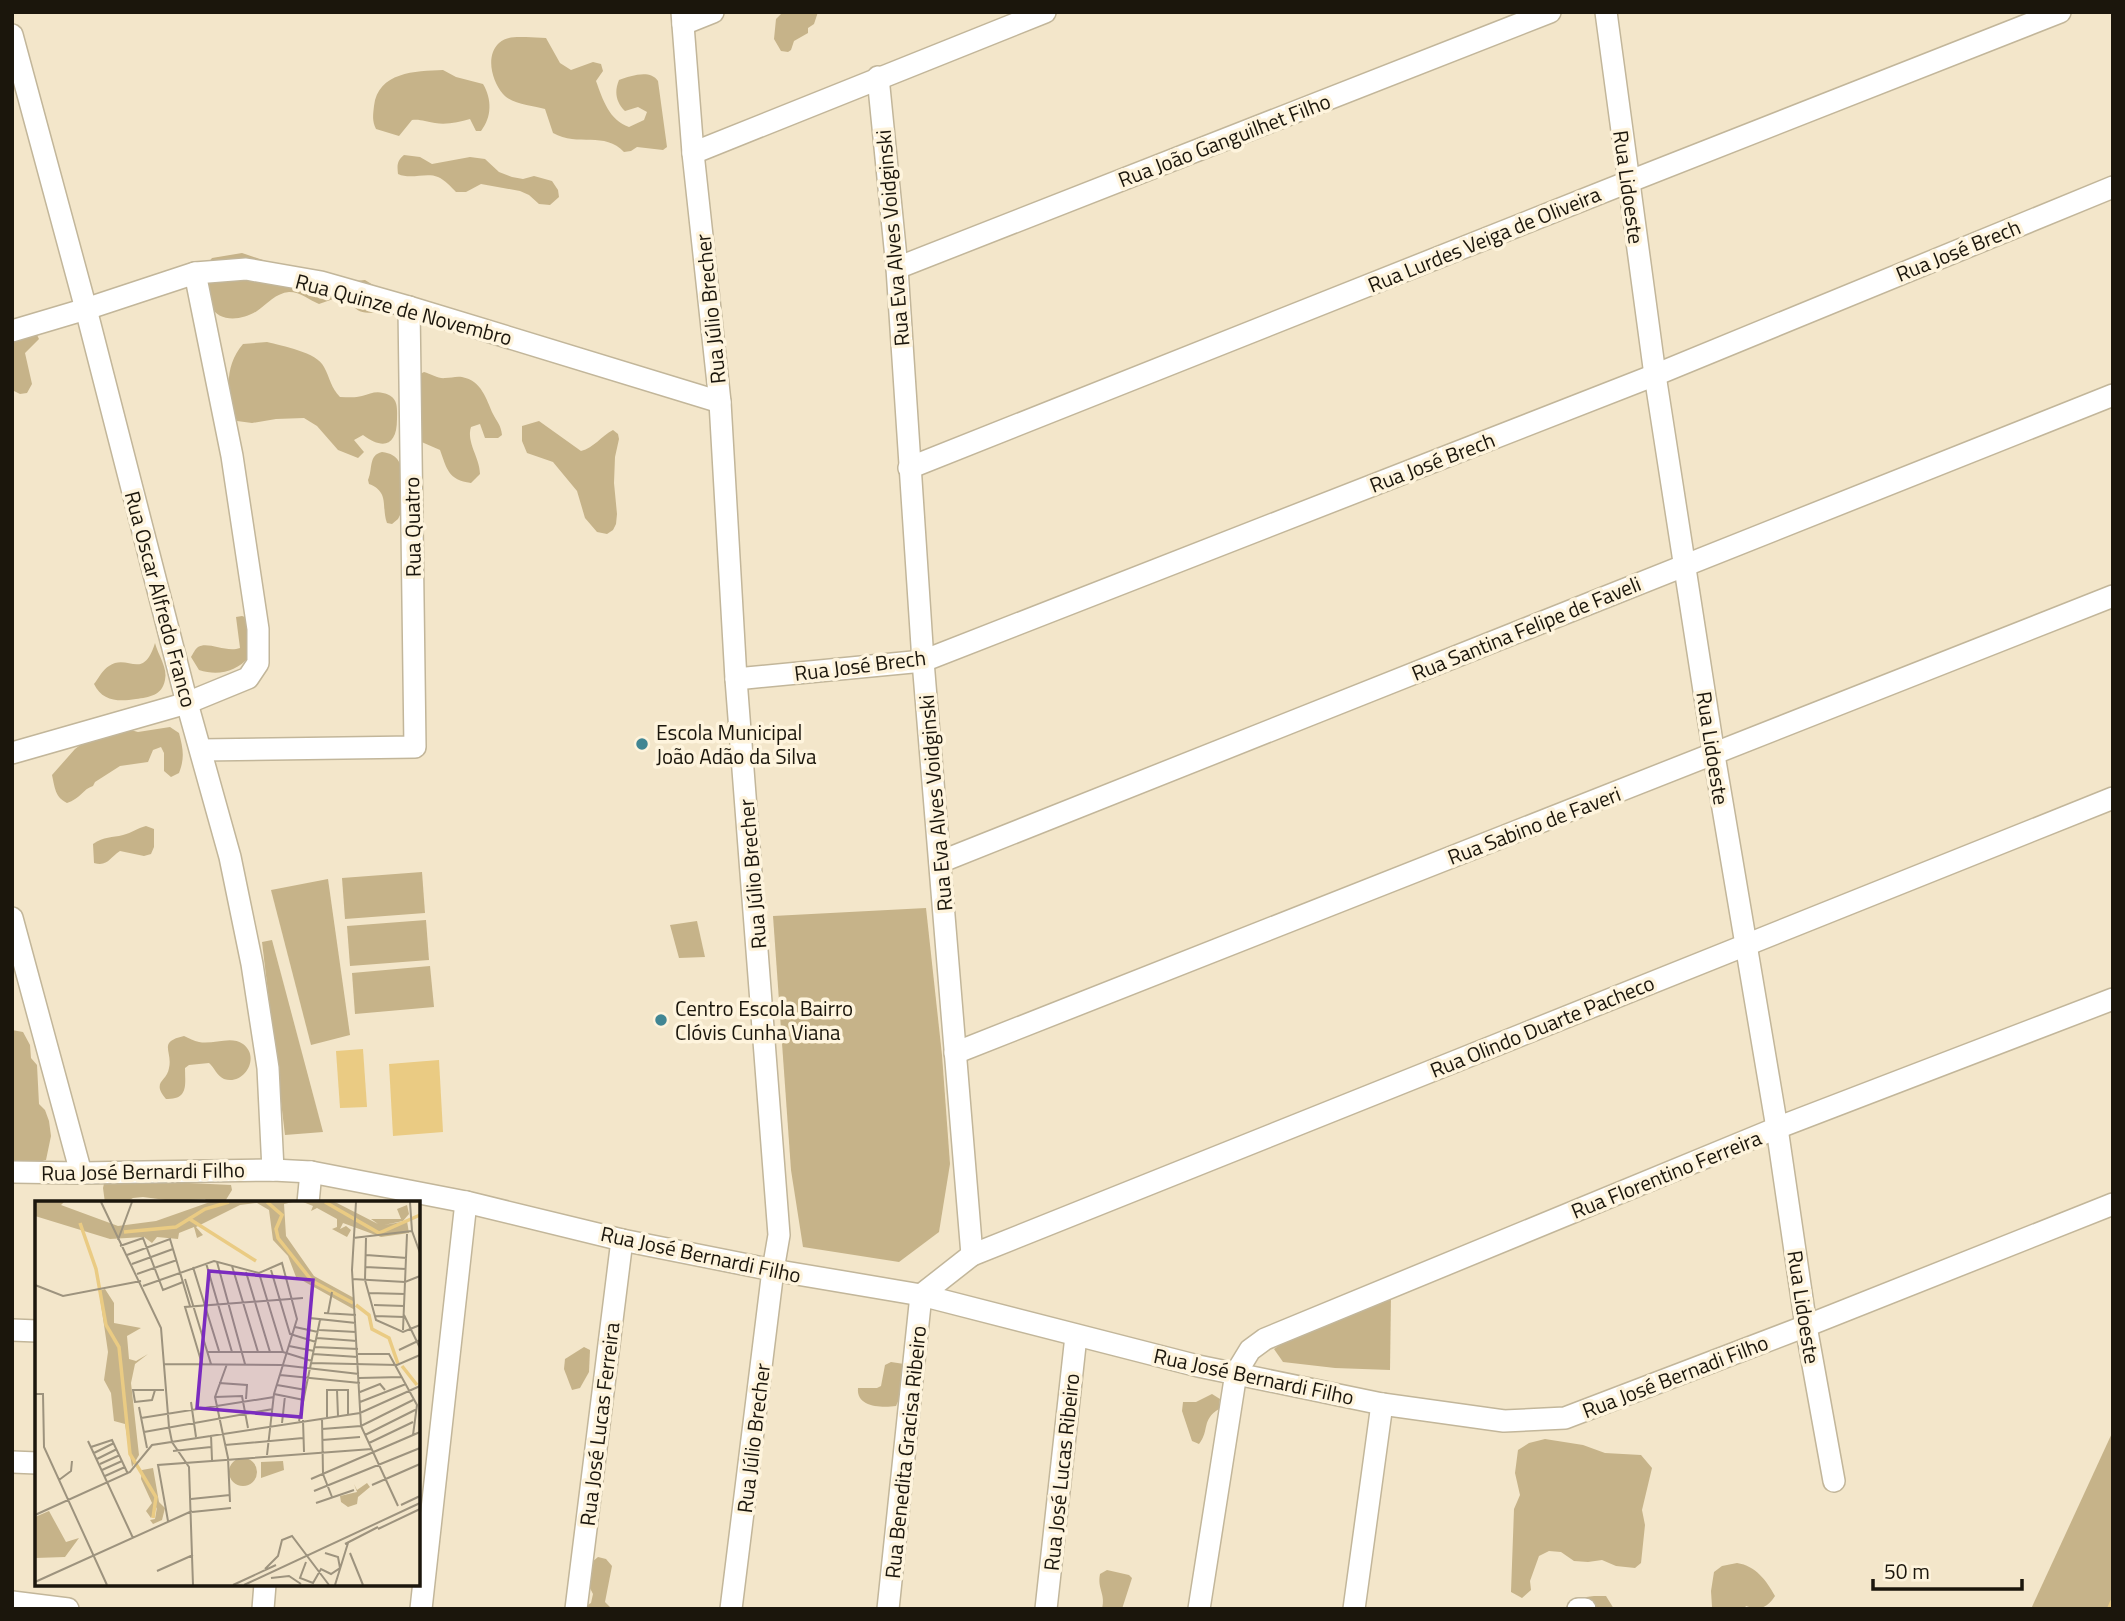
<svg xmlns="http://www.w3.org/2000/svg" width="2125" height="1621" font-family="'Titillium Web',sans-serif">
  <rect width="100%" height="100%" fill="#f3e6ca"/>
  <g fill="#c6b389">
    <polygon points="783,12 818,12 814,24 808,28 808,33 794,41 791,50 788,52 781,51 774,39 776,19"/>
    <path d="M526 37 546 38 560 63 571 70 593 62 601 64 603 71 596 81C603 100 609 120 629 127L644 120 647 112 638 107 625 111C616 102 614 92 619 80 631 76 650 69 658 81L667 147 663 150 637 147 631 151 624 152C605 131 578 147 553 133L545 109C533 106 511 104 503 94 492 81 485 56 499 43 507 36 517 37 526 37Z"/>
    <path d="M443 70 456 77 483 84C492 99 492 117 481 131H476L470 119C459 122 447 125 435 123 426 122 421 119 412 120L399 136 376 129C372 121 373 115 374 106 378 72 415 71 443 70Z"/>
    <path d="M404 155 420 157 432 164 470 157 485 159 499 172 512 177 523 179 534 176 552 181 558 190 559 197 550 205 539 204 529 195 520 191 481 184 466 192H456C451 187 445 180 438 177 426 172 411 180 398 174 397 165 397 161 404 155Z"/>
    <path d="M242 253 272 263 355 281 365 280 383 291 387 300 383 311C365 314 358 315 348 299L339 297 319 304C309 300 301 292 289 292 276 293 267 304 257 311 243 320 219 324 210 305 205 295 205 279 204 268L212 258Z"/>
    <polygon points="24,333 37,335 39,339 25,353 32,384 27,393 20,394 12,390 12,336"/>
    <path d="M267 342C282 346 317 352 324 367 330 378 331 388 340 397 348 397 355 398 362 396 370 394 375 391 383 393 385 393 392 396 393 398 398 403 397 412 397 419 397 446 383 450 363 435L354 440 364 452 358 458 338 450 317 426 304 418 276 419 252 423 237 421C226 395 224 366 243 344Z"/>
    <path d="M424 372C431 374 439 379 445 378 451 378 456 376 462 377 482 381 486 399 493 414 497 422 501 425 502 435L498 438H485L480 424 471 427C466 442 480 458 480 474L471 483C448 480 447 469 440 450L417 440 414 377Z"/>
    <path d="M539 421 581 451C594 448 601 436 613 430L618 434 619 439 615 457 614 483 617 514 616 524 613 530 607 534 597 532 585 518 577 491 553 462 527 453 522 441V426Z"/>
    <path d="M382 452C412 455 401 491 401 513L398 519 392 524 387 523C381 507 390 492 369 484L368 480C373 470 368 455 382 452Z"/>
    <path d="M242 616 248 618 249 657C236 672 218 676 199 670L191 657C193 654 195 649 198 647 208 641 226 653 240 648L236 617Z"/>
    <path d="M155 643C158 655 168 668 165 680 162 696 149 697 136 699 118 702 102 701 94 684 98 679 103 669 109 666 128 653 143 682 155 643Z"/>
    <path d="M170 727 179 733C183 748 185 758 179 773L171 777 164 771V753L161 747 153 750 148 762 120 766 95 782 93 786C83 789 80 799 67 803 55 797 55 788 52 775L75 749 87 740 127 729 138 732Z"/>
    <path d="M146 826 154 829V847L151 854 144 856 120 851C110 857 108 867 94 863L93 844C104 836 112 838 123 835 132 833 137 828 146 826Z"/>
    <polygon points="422,872 425,913 345,919 342,878"/>
    <polygon points="328,879 350,1035 311,1045 271,890"/>
    <polygon points="926,908 942,1055 950,1164 939,1232 899,1262 803,1247 791,1170 773,916"/>
    <polygon points="426,920 429,960 350,966 347,926"/>
    <polygon points="697,921 705,957 679,958 670,925"/>
    <polygon points="272,940 323,1132 285,1135 262,942"/>
    <polygon points="430,966 434,1007 355,1014 352,973"/>
    <polygon points="12,1030 23,1032 30,1045 31,1058 37,1065 39,1104 45,1110 49,1121 51,1136 46,1160 36,1163 12,1161"/>
    <path d="M184 1036C189 1038 194 1041 199 1042 213 1045 231 1035 243 1044 261 1057 244 1086 224 1079 217 1076 214 1067 209 1063L189 1065 185 1068C185 1084 189 1100 166 1099 151 1081 167 1082 169 1068 173 1051 157 1042 184 1036Z"/>
    <polygon points="105,1179 231,1185 232,1190 224,1203 208,1203 205,1199 173,1201 143,1197 133,1198 124,1203 105,1203 103,1188"/>
    <polygon points="1391,1296 1390,1370 1335,1368 1283,1362 1274,1349 1301,1330"/>
    <polygon points="584,1347 590,1350 589,1372 580,1388 572,1390 564,1369 565,1359"/>
    <path d="M891 1362 904 1364 900 1397 896 1406C881 1408 856 1407 858 1388H877L881 1386 885 1365Z"/>
    <path d="M1212 1394 1220 1399 1219 1409C1201 1420 1210 1430 1199 1444L1192 1441 1182 1411 1183 1402H1196Z"/>
    <polygon points="2113,1431 2113,1609 2031,1609"/>
    <polygon points="1545,1439 1583,1445 1605,1453 1641,1455 1652,1468 1642,1510 1645,1525 1641,1563 1635,1568 1616,1566 1602,1560 1588,1562 1574,1561 1561,1552 1549,1551 1539,1556 1530,1581 1531,1590 1522,1598 1511,1592 1514,1509 1520,1495 1515,1473 1518,1450 1529,1443"/>
    <polygon points="598,1557 606,1559 612,1566 605,1602 612,1609 580,1609 591,1603 593,1594 588,1584 592,1562"/>
    <path d="M1737 1563C1756 1566 1766 1580 1775 1596 1767 1608 1760 1611 1746 1606L1744 1609H1710L1712 1607 1711 1591 1714 1572 1722 1566Z"/>
    <path d="M1107 1570 1129 1575 1132 1578 1122 1609H1102C1106 1594 1097 1589 1100 1574Z"/>
    <path d="M1594 1596H1606L1614 1609H1571C1577 1598 1583 1597 1594 1596Z"/>
  </g>
  <g fill="#eacb83">
    <polygon points="363,1049 367,1107 340,1108 336,1051"/>
    <polygon points="439,1060 443,1132 393,1136 389,1064"/>
  </g>
  <g fill="none" stroke-linecap="round" stroke-linejoin="round">
    <polyline stroke="#eacb83" stroke-width="6" points="2110,1609 2113,1602"/>
    <g stroke="#c2b69a" stroke-width="24">
      <g id="minor">
        <polyline points="682,12 693,153 720,402 736,679 779,1235 773,1270 731,1609"/>
        <polyline points="1606,12 1655,375 1714,755 1777,1128 1806,1326 1834,1481"/>
        <polyline points="683,24 713,12"/>
        <polyline points="12,35 86,309 187,703 230,857 252,964 268,1068 273,1170"/>
        <polyline points="878,77 897,268 923,661 972,1255 921,1295 888,1609"/>
        <polyline points="693,153 1045,12"/>
        <polyline points="897,268 1550,12"/>
        <polyline points="12,331 86,309 195,273 246,269 321,282 409,307 720,402"/>
        <polyline points="909,468 1628,182 2060,12"/>
        <polyline points="736,679 923,661 1655,375 2113,187"/>
        <polyline points="201,750 415,747 409,307"/>
        <polyline points="12,753 187,703 248,678 258,663 258,629 232,456 195,273"/>
        <polyline points="940,862 2113,395"/>
        <polyline points="12,918 81,1173"/>
        <polyline points="955,1053 2113,596"/>
        <polyline points="12,1172 81,1173 273,1170 311,1172 466,1202 622,1240 773,1270 921,1295 1198,1366 1382,1404 1504,1421 1565,1418 1806,1326 2113,1204"/>
        <polyline points="308,1203 311,1172"/>
        <polyline points="972,1255 2113,798"/>
        <polyline points="12,1330 37,1331"/>
        <polyline points="12,1462 37,1463"/>
        <polyline points="12,1602 68,1609"/>
        <polyline points="263,1609 265,1584"/>
        <polyline points="421,1609 466,1202"/>
        <polyline points="576,1609 622,1240"/>
        <polyline points="1046,1609 1076,1336"/>
        <polyline points="1199,1609 1236,1373 1250,1350 1265,1339 1777,1128 2113,999"/>
        <polyline points="1354,1609 1382,1404"/>
        <polyline points="1578,1609 1585,1609"/>
      </g>
    </g>
    <use href="#minor" stroke="#fff" stroke-width="21"/>
  </g>
  <g fill="#418693" stroke="#fef4dd" stroke-width="2.5">
    <circle cx="642" cy="744" r="7"/>
    <circle cx="661" cy="1020" r="7"/>
  </g>
  <g text-anchor="middle" dominant-baseline="central" stroke-width="7" stroke-linejoin="round" paint-order="stroke">
    <g font-size="21" fill="#1b160c" stroke="#fef4dd">
      <text transform="translate(1224 140) rotate(-21)">Rua João Ganguilhet Filho</text>
      <text transform="translate(1629 187) rotate(82)">Rua Lidoeste</text>
      <text transform="translate(892 238) rotate(-95)">Rua Eva Alves Voidginski</text>
      <text transform="translate(1484 239) rotate(-22)">Rua Lurdes Veiga de Oliveira</text>
      <text transform="translate(1958 250) rotate(-22)">Rua José Brech</text>
      <text transform="translate(404 309) rotate(15)">Rua Quinze de Novembro</text>
      <text transform="translate(710 309) rotate(-96)">Rua Júlio Brecher</text>
      <text transform="translate(1432 462) rotate(-21)">Rua José Brech</text>
      <text transform="translate(412 527) rotate(-91)">Rua Quatro</text>
      <text transform="translate(161 599) rotate(75)">Rua Oscar Alfredo Franco</text>
      <text transform="translate(1526 628) rotate(-22)">Rua Santina Felipe de Faveli</text>
      <text transform="translate(860 665) rotate(-7)">Rua José Brech</text>
      <text transform="translate(1713 748) rotate(81)">Rua Lidoeste</text>
      <text transform="translate(935 803) rotate(-95)">Rua Eva Alves Voidginski</text>
      <text transform="translate(1534 825) rotate(-21)">Rua Sabino de Faveri</text>
      <text transform="translate(752 874) rotate(-95)">Rua Júlio Brecher</text>
      <text transform="translate(1542 1026) rotate(-22)">Rua Olindo Duarte Pacheco</text>
      <text transform="translate(143 1171) rotate(-1)">Rua José Bernardi Filho</text>
      <text transform="translate(1666 1174) rotate(-22)">Rua Florentino Ferreira</text>
      <text transform="translate(701 1254) rotate(12)">Rua José Bernardi Filho</text>
      <text transform="translate(1804 1307) rotate(81)">Rua Lidoeste</text>
      <text transform="translate(1254 1376) rotate(12)">Rua José Bernardi Filho</text>
      <text transform="translate(1675 1376) rotate(-21)">Rua José Bernadi Filho</text>
      <text transform="translate(599 1424) rotate(-83)">Rua José Lucas Ferreira</text>
      <text transform="translate(753 1438) rotate(-83)">Rua Júlio Brecher</text>
      <text transform="translate(905 1452) rotate(-84)">Rua Benedita Gracisa Ribeiro</text>
      <text transform="translate(1061 1472) rotate(-84)">Rua José Lucas Ribeiro</text>
    </g>
    <g font-size="21" fill="#1b160c" stroke="#fef4dd" text-anchor="start">
      <text x="656" y="732">Escola Municipal<tspan x="656" dy="24">João Adão da Silva</tspan></text>
      <text x="675" y="1008">Centro Escola Bairro<tspan x="675" dy="24">Clóvis Cunha Viana</tspan></text>
    </g>
  </g>
  <g transform="translate(35 1201)">
    <rect width="385" height="385" fill="#f3e6ca"/>
    <path d="M0 1H29L26 4 83 25 121 20 175 1H258L249 3 251 35 279 75 319 97 320 109 261 76 253 55 238 39 234 9 222 2 205 4 161 26 168 34 162 37 159 26 144 32 143 38 122 36 117 42 109 36 75 38 0 15ZM268 1H300L343 23 336 18H366L362 8 372 4 374 13 368 20 349 24 372 20 374 32 346 36 308 22 305 28 311 25 316 29 312 36 297 28 302 26V18L282 7 276 10 278 5ZM70 88 79 102V122L106 127 92 135 94 158 101 160 113 153 100 163 96 182 104 254 97 266 90 223 79 220 76 192 69 179 73 151 64 90ZM194 271a14 14 0 1 1 28 0a14 14 0 1 1-28 0ZM248 260 249 269 226 277V261ZM118 267 124 301 130 307 127 319 118 323 115 319 120 318 122 306 116 317 111 310 117 302 106 278 107 269ZM332 282 335 286 323 296 322 303 313 306 306 301 305 295 322 291 319 283 322 289ZM14 310 31 341 44 337 30 356 0 357V316Z" fill="#c6b389"/>
    <path fill="none" stroke="#eacb83" stroke-width="3.5" d="M232 1 247 14 241 28 243 37 277 80 318 102M290 1 344 32 385 14M153 17 221 60M45 22 61 68 71 124 84 146 95 253 121 296 118 317M89 31 141 26 170 8 194 1M321 104 334 114 337 128 354 137 363 163M367 165 382 184"/>
    <path fill="none" stroke="#9d937e" stroke-width="2" d="M66 1 126 127 134 226 137 241 154 266 158 384M321 1 317 69 326 225 363 305M375 1 377 30 385 52M318 37 377 30M331 37 330 79 341 119 368 131 385 124M83 39 97 1M85 45 108 37 128 89 148 81M92 54 135 38 155 105M331 54 372 57M182 61 210 163M171 62 197 151M97 63 138 48M197 65 223 151M158 66 184 150M330 66 371 68M236 69 255 133 281 141M211 71 235 151M224 72 248 151M102 73 142 59M150 78 176 163M317 78 370 81 385 75M0 84 28 95 106 80M108 85 179 60 224 72 247 62 262 118 239 193 232 254M334 92 370 93M339 104 369 105M276 106 275 117 321 122M289 112 321 114M293 112 297 91M369 114 385 147M340 115 369 116M260 126 283 131M284 129 321 131M368 129 372 33M282 137 322 140M254 145 279 150M280 146 323 148M364 149 385 139M172 151H248L277 160M278 153 323 156M323 153H354L382 204 378 234M276 162 362 164 385 154M128 163 246 164 324 173M167 163 150 106 268 97M192 163 180 196 193 257 195 301M245 174 325 182M324 177 367 176M184 182 212 184 211 198M242 184 271 189M120 189 117 199 100 201 98 189H129M302 189 303 215M325 191 345 183 350 189M0 193H8L9 246 72 384M239 193 269 199M180 196 207 195 213 227M156 201 161 236M325 201 371 183M104 206 112 247M292 216V189H313V213M106 217 239 196M287 217 288 273 297 296M268 219 269 251M264 220 285 119M247 222 250 195M287 228 326 225 378 199M109 231 238 208M176 234 177 259M330 234 382 208M287 239 325 236M53 240 98 337M334 242 378 221M190 244 268 237M56 246 77 239 93 273M138 250 176 246M59 252 79 242M62 258 82 248M65 263 85 254M67 269 87 260M70 275 90 266M276 278 385 231M24 279 36 270 37 260M337 284 385 263M279 290 385 247M156 298 195 294M281 302 319 289M366 304 385 295M157 311 196 307M0 314 95 271 117 244 325 212 385 185M133 320 123 264 337 248M343 328 385 308M310 343 343 326M315 352 328 384M271 361 265 377 278 382 286 368 296 373 305 367 303 356 290 352M230 368 243 355 247 339 257 335 294 384M122 370 158 354M236 377 254 375 266 383M0 381 157 310M198 384 241 364M209 384 385 302M300 384 313 342"/>
    <path fill="#7b2cbf" fill-opacity="0.15" stroke="#7b2cbf" stroke-width="3.5" d="M174 70 278 79 266 216 162 207Z"/>
    <rect width="385" height="385" fill="none" stroke="#1b160c" stroke-width="3.5"/>
  </g>
  <rect width="2125" height="1621" fill="none" stroke="#1b160c" stroke-width="28"/>
  <path d="M1873 1579v10h149v-10" fill="none" stroke="#1b160c" stroke-width="3.5"/>
  <text x="1884" y="1579" font-size="21" fill="#1b160c" stroke="#fef4dd" stroke-width="5" paint-order="stroke">50 m</text>
</svg>
